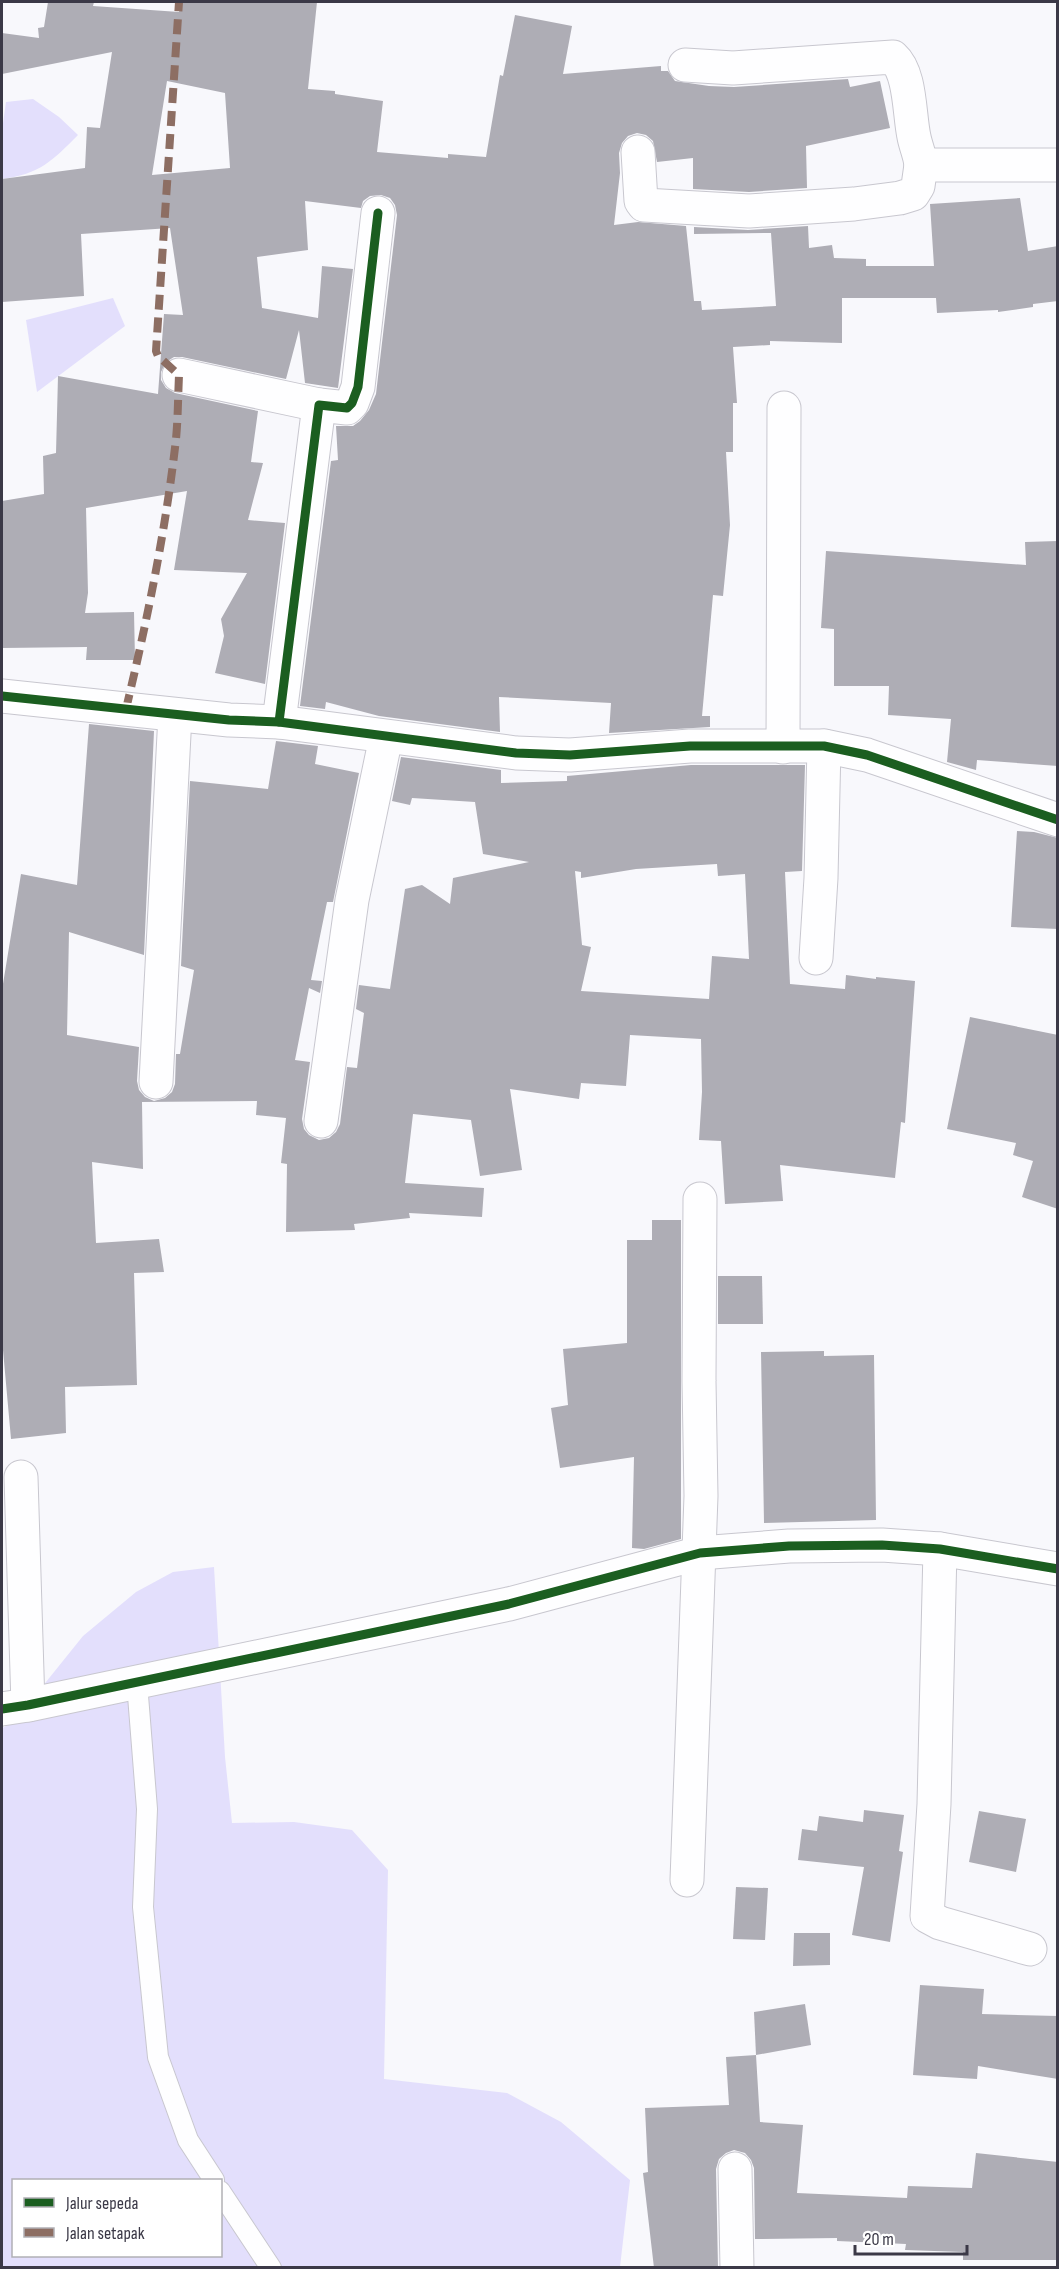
<svg xmlns="http://www.w3.org/2000/svg" width="1059" height="2269" font-family="'Sofia Sans Condensed',sans-serif">
  <rect width="100%" height="100%" fill="#f8f8fc"/>
  <g fill="#e3dffc" fill-rule="evenodd">
    <path d="M33 99 59 117 78 135C52 161 40 174 2 179V130L6 102Z"/>
    <polygon points="113,298 125,326 37,392 26,320"/>
    <path d="M214 1567 225 1757 232 1823 294 1822 352 1830 388 1870 384 2079 507 2093 561 2122 630 2180 620 2267H2V1728L13 1723 83 1636 136 1592 173 1572ZM14 2180H220V2256H14Z"/>
  </g>
  <g fill="#aeadb5" fill-rule="evenodd">
    <path d="M48 2H94L93 6 179 12 181 2H317L308 89 335 91V94L383 101 377 152 448 158V154L486 157 500 75 503 76 515 15 572 26 563 74 661 66V71H668L675 81 709 86 734 87 848 79 850 87 880 81 890 128 806 146 807 188 749 192 693 189V158L657 162 653 141 646 135 637 133 628 136 622 143 619 153 620 173 614 225 638 222 686 226 694 301H701L702 310 776 306 771 233 694 234V227L748 230 808 226 809 248 832 245 834 258 866 259V266H934L930 204 1020 198 1028 251 1058 246V301L1033 304V307L998 312V310L937 313 936 298H842V343L770 341V345L733 347 737 403H733V452H726L730 525 723 596 713 595 702 716H710V727L609 733 611 703 499 697 500 732 379 716 326 702 325 709 300 706 331 461 338 460 336 426H353L360 421 369 410 376 394 397 215 395 205 390 198 381 195 370 196 363 201 361 208 305 201 308 250 257 257 262 308 318 318 322 266 353 269 338 388 305 383 299 330 286 379 182 357H174L166 362 161 372V380L166 388 175 393 258 411 251 462 263 463 248 520 285 523 265 684 215 673 224 636 221 619 247 573 174 570 187 491 86 508 88 593 85 613 134 612 135 660H86L87 647 2 648V501L44 494 43 456 56 453 58 376 158 394 164 314 183 315 170 228 81 234 84 296 2 302V179L85 168 87 127 100 128 112 52 2 74V33L39 38 38 28 44 27ZM167 81 225 93 230 168 152 175Z"/>
    <polygon points="1058,541 1058,766 977,760 976,770 947,762 951,719 888,715 889,686 834,686 834,629 821,628 826,551 1026,565 1025,542"/>
    <path d="M89 724 154 731 144 955 69 932 67 1035 139 1047 137 1081 139 1090 145 1097 154 1101 165 1098 172 1092 175 1084 176 1054H180L194 970 181 966 190 781 268 789 276 741 318 746 315 764 359 773 333 902H327L311 980 322 981 320 993 309 988 295 1060 310 1062 302 1119 304 1129 309 1135 319 1140 329 1138 336 1132 340 1124 347 1067 357 1068 364 1013 356 1009 359 985 390 989 405 889 422 885 450 904 453 878 529 862 483 854 475 802 412 798 410 805 392 801 401 757 501 770V783L567 781V776L691 765H805L802 871 785 872 790 984 845 989 846 975 876 979V977L915 981 905 1123 901 1122 895 1178 780 1165 783 1201 725 1204 721 1141 699 1140 702 1092 701 1039 630 1035 626 1086 581 1083 579 1099 510 1089 522 1170 480 1176 471 1120 413 1114 405 1183 484 1188 482 1217 409 1213 410 1218 354 1224 355 1230 286 1232 287 1164 281 1163 286 1118 256 1115 257 1101 142 1102 143 1169 92 1162 96 1243 159 1239 164 1272 134 1273 137 1385 65 1387 66 1433 11 1439 2 1339V990L21 874 77 885ZM717 864 718 876 745 874 749 959 712 956 709 999 581 991 591 947 582 945 575 871 581 872V878L636 869Z"/>
    <polygon points="1017,831 1034,832 1058,838 1058,929 1011,927"/>
    <polygon points="970,1017 1058,1035 1058,1209 1022,1197 1033,1161 1013,1155 1016,1143 947,1129"/>
    <polygon points="652,1220 681,1220 681,1539 644,1549 632,1548 634,1457 560,1468 551,1408 568,1405 563,1349 627,1343 627,1240 652,1240"/>
    <polygon points="718,1276 762,1276 763,1324 718,1324"/>
    <polygon points="824,1351 824,1356 874,1355 876,1520 764,1523 761,1352"/>
    <polygon points="864,1810 904,1815 899,1851 903,1852 890,1942 852,1935 864,1867 798,1860 802,1829 817,1831 819,1816 863,1822"/>
    <polygon points="979,1811 1026,1819 1016,1872 969,1862"/>
    <polygon points="736,1887 768,1888 765,1940 733,1939"/>
    <polygon points="794,1933 830,1933 830,1965 793,1966"/>
    <polygon points="920,1985 984,1989 982,2014 1058,2016 1058,2079 978,2066 977,2079 913,2075"/>
    <polygon points="805,2004 811,2045 756,2055 754,2012"/>
    <polygon points="756,2055 760,2122 803,2125 797,2193 907,2198 908,2186 972,2188 976,2153 1058,2162 1058,2260 963,2260 963,2252 905,2250 906,2244 837,2241 837,2238 755,2239 754,2168 751,2160 745,2153 734,2150 726,2153 719,2159 716,2169 718,2268 654,2268 643,2173 648,2172 645,2108 729,2105 726,2057"/>
  </g>
  <g fill="none" stroke-linecap="round" stroke-linejoin="round">
    <g stroke="#c8c7cf" stroke-width="22">
      <g id="service">
        <polyline points="137,1683 147,1809 143,1907 158,2057 188,2140 214,2180"/>
        <polyline points="220,2191 271,2268"/>
      </g>
    </g>
    <g stroke="#c8c7cf" stroke-width="35">
      <g id="minor">
        <path d="M685 65 733 68 893 57C911 73 909 114 914 137 916 147 920 155 921 165"/>
        <polyline points="638,152 641,201 644,205 749,211 854,204 900,198 913,194 918,186 921,165 1058,165"/>
        <polyline points="179,375 319,405"/>
        <polyline points="2,696 229,720 279,722 516,753 570,755 690,746 824,746 867,755 1058,820"/>
        <polyline points="279,722 319,405 347,408 352,403 358,387 378,213"/>
        <polyline points="783,747 784,408"/>
        <polyline points="816,958 821,878 824,746"/>
        <polyline points="156,1082 175,715"/>
        <polyline points="321,1121 352,900 386,737"/>
        <polyline points="21,1477 28,1705"/>
        <polyline points="940,1549 934,1804 927,1916 940,1923 1030,1949"/>
        <polyline points="2,1709 28,1705 509,1604 700,1553 789,1546 882,1545 940,1549 1058,1569"/>
        <polyline points="687,1880 701,1496 699,1381 700,1199"/>
        <polyline points="735,2169 737,2268"/>
      </g>
    </g>
    <use href="#service" stroke="#fefeff" stroke-width="20"/>
    <use href="#minor" stroke="#fefeff" stroke-width="33"/>
    <path stroke="#8d6e63" stroke-width="8" stroke-dasharray="15 8" stroke-linecap="butt" d="M126 709C147 621 166 529 176 439 178 418 178 396 179 375L158 356 156 351 179 2"/>
    <g stroke="#fff" stroke-width="13">
      <g id="cycleway">
        <polyline points="2,696 229,720 279,722 516,753 570,755 690,746 824,746 867,755 1058,820"/>
        <polyline points="279,722 319,405 347,408 352,403 358,387 378,213"/>
        <polyline points="2,1709 28,1705 509,1604 700,1553 789,1546 882,1545 940,1549 1058,1569"/>
      </g>
    </g>
    <use href="#cycleway" stroke="#1b5e20" stroke-width="9"/>
  </g>
  <rect width="1059" height="2269" fill="none" stroke="#3b3947" stroke-width="6"/>
  <rect x="12" y="2179" width="210" height="78" fill="#ffffff" stroke="#b1b0b5" stroke-width="1.5"/>
  <rect x="24" y="2198" width="30" height="9" fill="#1b5e20" stroke="#b1b0b5" stroke-width="1.5"/>
  <text x="66" y="2209" font-size="18" fill="#3b3947">Jalur sepeda</text>
  <rect x="24" y="2228" width="30" height="9" fill="#8d6e63" stroke="#b1b0b5" stroke-width="1.5"/>
  <text x="66" y="2239" font-size="18" fill="#3b3947">Jalan setapak</text>
  <path d="M855 2245v9h112v-9" fill="none" stroke="#3b3947" stroke-width="3"/>
  <text x="864" y="2245" font-size="18" fill="#3b3947" stroke="#ffffff" stroke-width="4.5" paint-order="stroke">20 m</text>
</svg>
